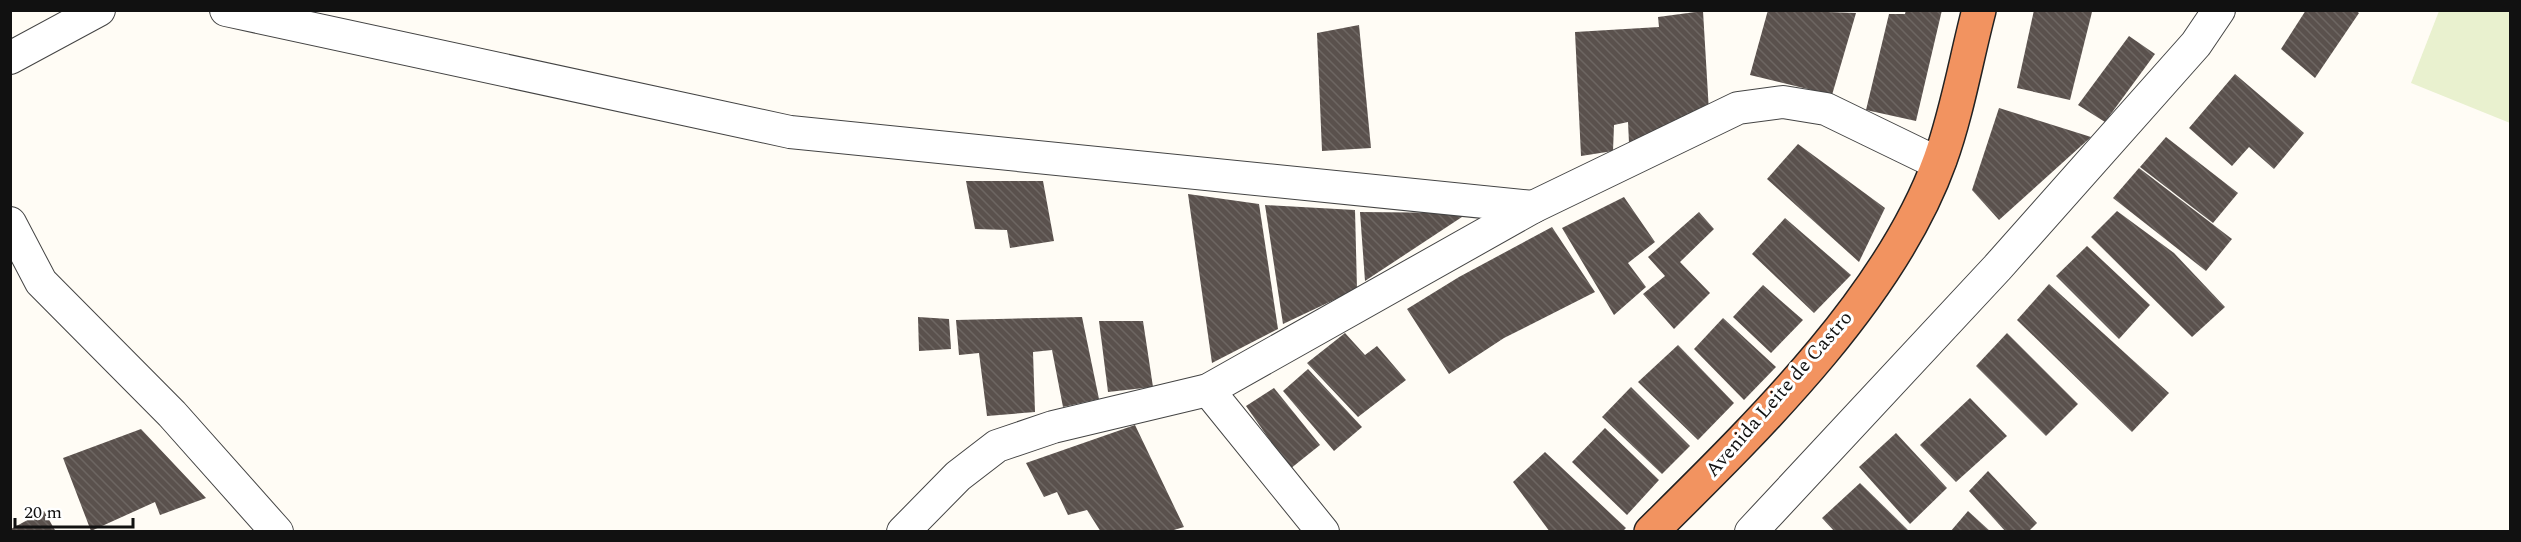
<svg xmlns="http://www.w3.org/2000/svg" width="2521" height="542" font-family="Spectral,serif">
  <defs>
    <pattern id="building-back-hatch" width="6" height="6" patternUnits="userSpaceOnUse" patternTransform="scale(1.5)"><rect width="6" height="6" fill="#5a514d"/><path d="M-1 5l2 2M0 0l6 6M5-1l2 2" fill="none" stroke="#6d6662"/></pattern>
  </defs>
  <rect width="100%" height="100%" fill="#fffcf5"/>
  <polygon fill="#e9f1cf" points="2439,11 2510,11 2510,123 2411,83"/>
  <g fill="url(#building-back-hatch)">
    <polygon points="1768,10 1856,13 1832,95 1750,75"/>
    <polygon points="1906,10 1942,10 1916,121 1866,110 1889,14 1905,14"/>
    <polygon points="2034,10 2092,12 2070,100 2017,88"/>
    <polygon points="2306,10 2355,10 2359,13 2315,78 2281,49"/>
    <polygon points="1703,11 1709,112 1629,143 1628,122 1614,125 1613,151 1581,156 1575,32 1659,27 1658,17"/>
    <polygon points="1359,25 1371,148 1322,151 1317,33"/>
    <polygon points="2129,36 2155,54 2105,122 2078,105"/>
    <polygon points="2235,74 2304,133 2274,169 2249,147 2232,166 2189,128"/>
    <polygon points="1999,108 2091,137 1999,220 1972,190"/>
    <polygon points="2166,137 2238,193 2213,223 2140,167"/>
    <polygon points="1798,144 1885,208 1859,262 1767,179"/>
    <polygon points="2139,168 2232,239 2206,271 2113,198"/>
    <polygon points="966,181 1043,181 1054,241 1010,248 1007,230 975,229"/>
    <polygon points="1188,194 1259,204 1278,329 1212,363"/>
    <polygon points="1624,197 1655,242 1628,263 1646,287 1614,315 1562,228"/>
    <polygon points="1265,205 1355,210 1357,289 1283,324"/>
    <polygon points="2117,211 2174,253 2225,307 2192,337 2091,237"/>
    <polygon points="1360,212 1468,213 1365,281"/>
    <polygon points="1699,212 1714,229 1680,262 1710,293 1674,329 1643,294 1665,276 1648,257"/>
    <polygon points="1785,218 1851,275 1814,313 1752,254"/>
    <polygon points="1552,227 1595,292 1504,338 1449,374 1407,309 1459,277"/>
    <polygon points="2087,246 2150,305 2119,339 2056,276"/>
    <polygon points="2049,284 2169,393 2132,432 2017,320"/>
    <polygon points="1763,285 1803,320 1771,353 1733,317"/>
    <polygon points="918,317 949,319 951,349 919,351"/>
    <polygon points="1082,317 1099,399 1063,407 1052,350 1033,352 1035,412 987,416 979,353 959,355 956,320"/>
    <polygon points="1723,318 1776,367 1744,400 1694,349"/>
    <polygon points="1099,321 1143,321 1153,387 1108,392"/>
    <polygon points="1345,333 1365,355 1377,346 1406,380 1358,417 1307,363"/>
    <polygon points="2007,333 2078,404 2046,436 1976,366"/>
    <polygon points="1678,345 1734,403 1698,440 1638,382"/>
    <polygon points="1308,369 1362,427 1334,451 1283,391"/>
    <polygon points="1631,387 1690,446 1662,474 1602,417"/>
    <polygon points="1274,388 1320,445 1290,469 1246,406"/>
    <polygon points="1970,398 2007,436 1956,482 1920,445"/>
    <polygon points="1135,425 1184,527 1167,532 1101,532 1087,510 1068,515 1057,492 1044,497 1026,463"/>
    <polygon points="1605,428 1659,480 1627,515 1572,462"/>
    <polygon points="141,429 206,498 160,515 155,502 91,531 63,458"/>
    <polygon points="1896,433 1947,488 1910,524 1859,467"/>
    <polygon points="1545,452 1626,528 1622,532 1550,532 1513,482"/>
    <polygon points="1988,471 2037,523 2028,532 2006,532 1969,491"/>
    <polygon points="1860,483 1910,532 1835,532 1822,518"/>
    <polygon points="44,511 56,532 12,532 11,529"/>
    <polygon points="1968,511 1991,532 1950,532"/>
  </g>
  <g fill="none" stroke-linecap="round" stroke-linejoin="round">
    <g stroke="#444" stroke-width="34">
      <g id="street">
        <polyline points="226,10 790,132 1533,207"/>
        <polyline points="10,58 99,10"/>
        <polyline points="10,223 41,282 172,414 277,532"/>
        <polyline points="1208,390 1323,532"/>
        <polyline points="903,532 958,476 997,446 1053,427 1208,390 1533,207 1738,108 1783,102 1826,109 1925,157 1940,160"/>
        <polyline points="1751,532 1997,268 2196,44 2219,10"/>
      </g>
    </g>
    <g stroke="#222" stroke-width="36">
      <path id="highway" d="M1651 532C1755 429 1890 299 1940 160 1957 113 1966 60 1979 10"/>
    </g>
    <use href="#street" stroke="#fff" stroke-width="32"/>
    <use href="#highway" stroke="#f29360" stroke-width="33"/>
  </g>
  <g text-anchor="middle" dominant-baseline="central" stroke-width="6" stroke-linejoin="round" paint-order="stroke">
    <g font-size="20" fill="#111" stroke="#fff">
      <text transform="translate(1779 394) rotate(-49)">Avenida Leite de Castro</text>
    </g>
  </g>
  <rect width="2521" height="542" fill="none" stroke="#111111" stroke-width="24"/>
  <path d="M15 518v9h118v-9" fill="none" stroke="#111111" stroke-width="3"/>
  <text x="24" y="518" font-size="18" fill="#111111" stroke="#ffffff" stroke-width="4.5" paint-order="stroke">20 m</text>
</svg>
